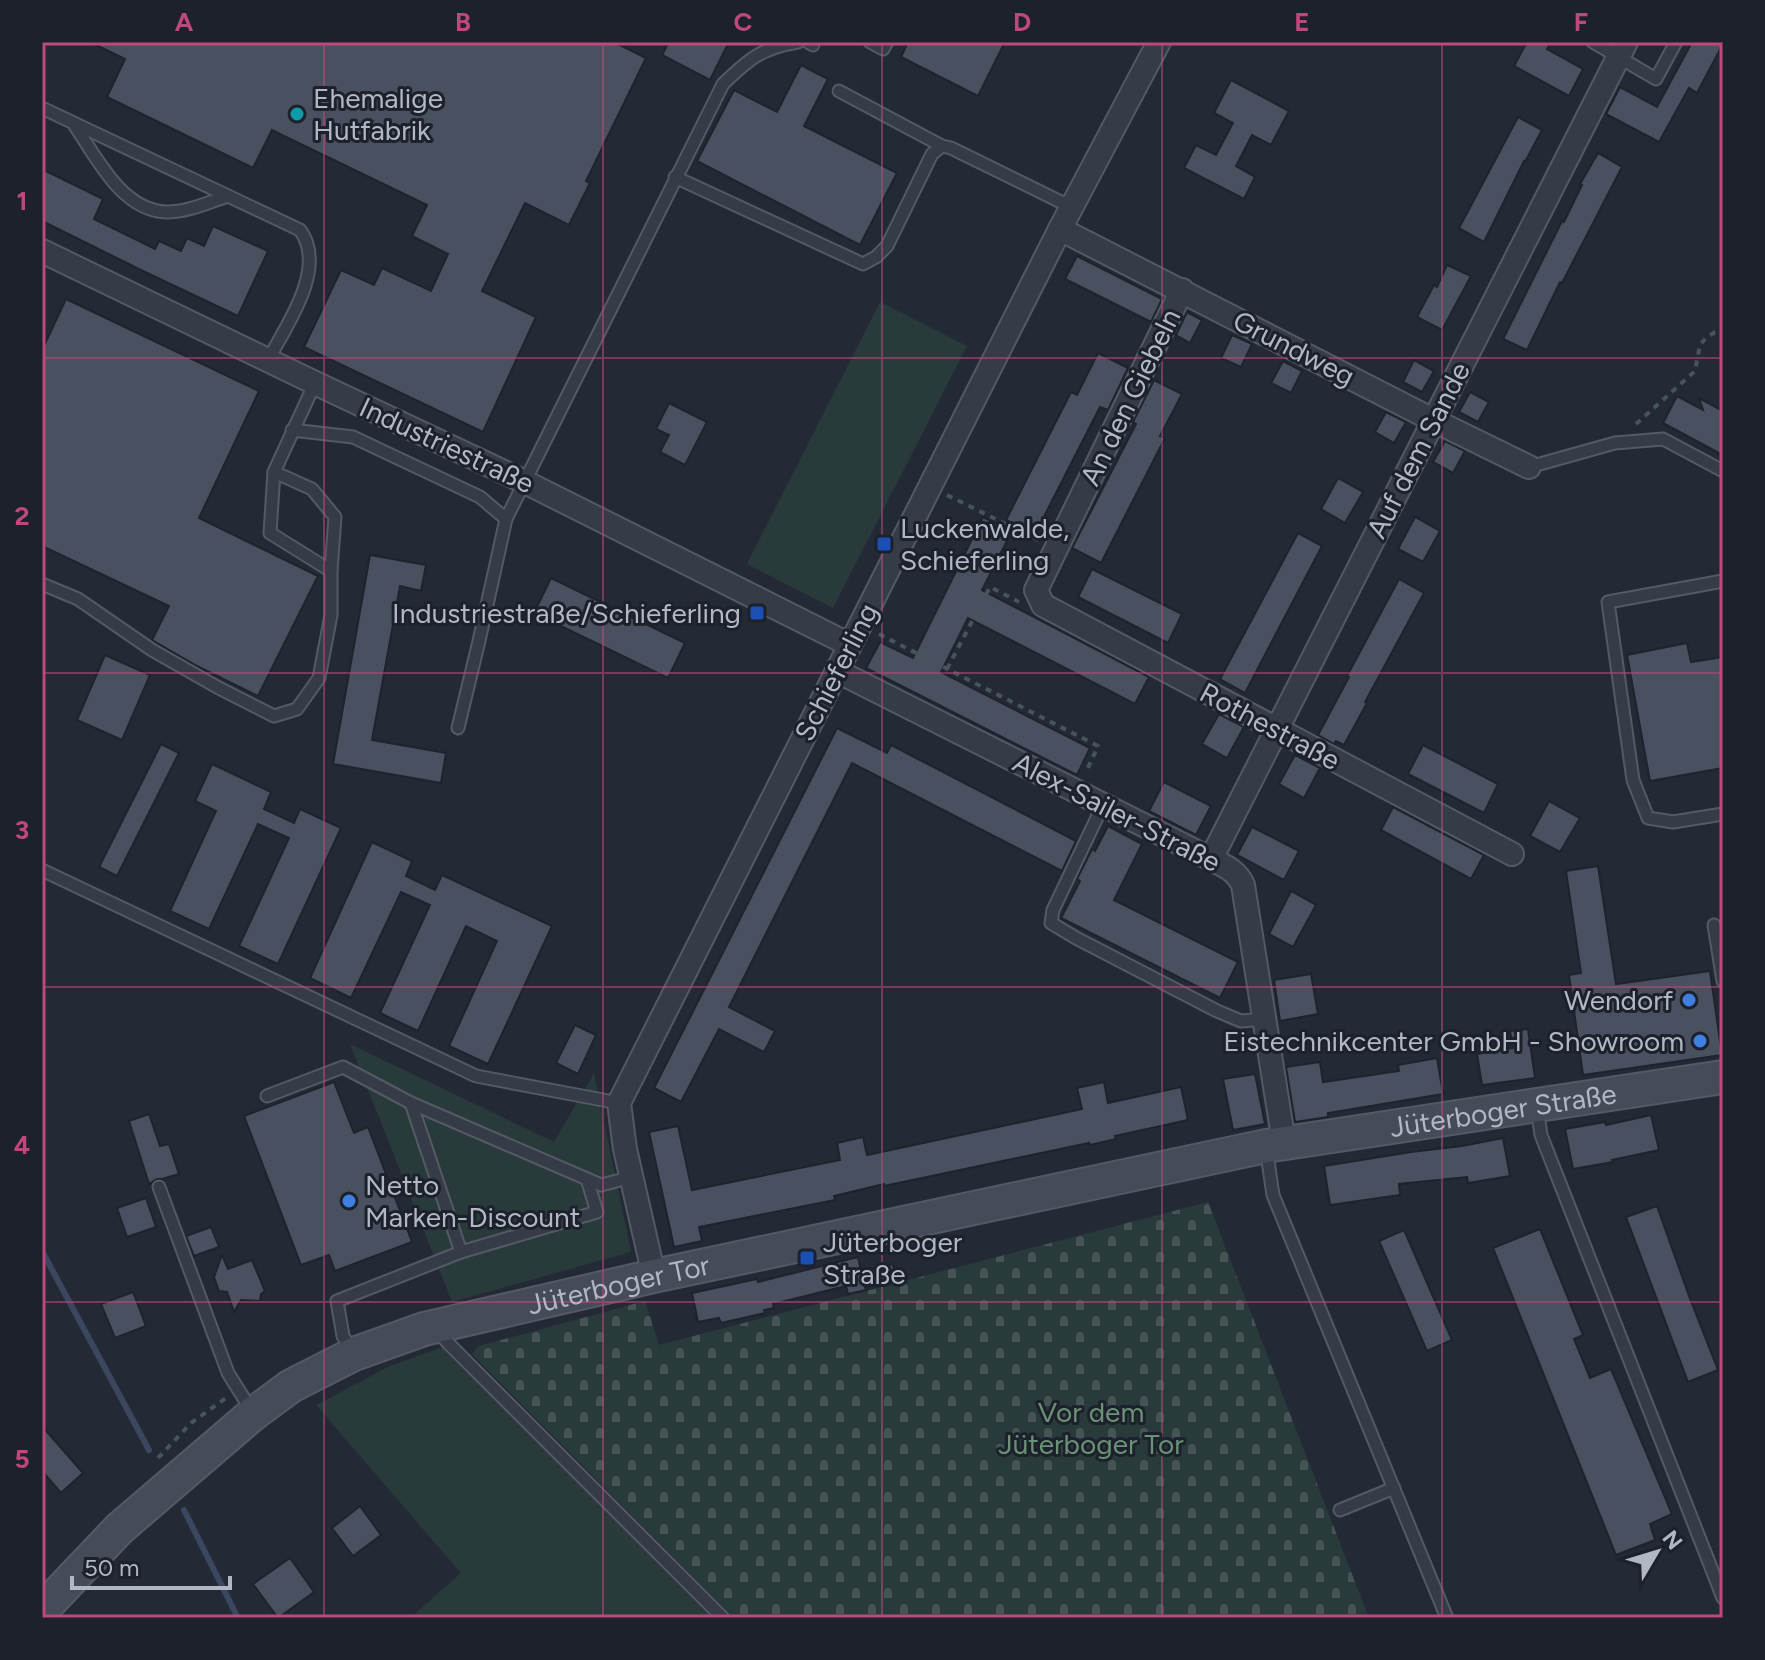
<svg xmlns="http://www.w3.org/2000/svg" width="1765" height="1660" font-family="Figtree,sans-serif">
  <defs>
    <pattern id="cemetery-stones" width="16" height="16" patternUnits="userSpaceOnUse" patternTransform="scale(2)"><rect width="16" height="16" fill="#293a3b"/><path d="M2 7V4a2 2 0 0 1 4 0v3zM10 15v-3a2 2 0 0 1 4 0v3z" fill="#465456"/></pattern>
  </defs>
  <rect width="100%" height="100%" fill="#232a36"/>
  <g fill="#293a3b">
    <polygon points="880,302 967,346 833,608 747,564"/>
    <polygon points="350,1044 554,1142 594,1073 631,1252 452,1302"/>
    <polygon points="443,1347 713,1618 410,1618 461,1573 316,1405 390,1366"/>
  </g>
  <polygon fill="url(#cemetery-stones)" points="1208,1202 1369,1618 734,1618 472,1354 479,1346 645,1301 659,1345"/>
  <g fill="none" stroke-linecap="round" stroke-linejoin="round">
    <g stroke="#3a475e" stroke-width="6">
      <polyline points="42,1251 149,1450"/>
      <polyline points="184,1510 238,1618"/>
    </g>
  </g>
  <g fill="#495160" stroke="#1e232d" stroke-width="2">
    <polygon points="90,42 614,42 646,58 586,181 590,183 569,225 525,203 482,291 536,317 483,432 304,347 341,270 374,285 382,268 431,291 448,254 412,236 427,205 272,130 253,168 107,97 125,59"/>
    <polygon points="669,42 729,42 710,80 662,55"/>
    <polygon points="908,42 1005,42 978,96 901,57"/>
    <polygon points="1527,42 1551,42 1547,49 1583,69 1569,96 1514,66"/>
    <polygon points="1692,42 1723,42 1723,44 1697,93 1689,88 1659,142 1606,114 1620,87 1657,107"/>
    <polygon points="801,65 828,79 804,126 897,173 860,245 697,161 734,90 777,112"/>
    <polygon points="1231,80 1289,111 1271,145 1252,135 1236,166 1255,177 1244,199 1184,168 1196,145 1216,155 1233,123 1214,113"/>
    <polygon points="1518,117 1542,130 1525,162 1524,161 1484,242 1459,228"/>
    <polygon points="1598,153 1622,167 1562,283 1560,282 1527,350 1503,339 1562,221 1564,222 1582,185 1580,184"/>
    <polygon points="42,169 103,199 94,219 155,249 159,241 181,251 187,238 204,246 213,226 268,251 238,316 145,272 42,221"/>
    <polygon points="1077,256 1162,299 1151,322 1065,279"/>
    <polygon points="1447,265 1471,276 1442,330 1417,317 1434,285 1437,287"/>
    <polygon points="66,299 259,391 199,518 318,576 258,696 197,666 152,640 169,606 42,546 42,350"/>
    <polygon points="1187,312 1202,320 1190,343 1176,335"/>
    <polygon points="1232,335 1252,344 1241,367 1221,358"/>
    <polygon points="1098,353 1128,368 1108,410 1100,407 1035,534 1006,520 1071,392 1077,395"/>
    <polygon points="1414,360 1434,371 1422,392 1403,382"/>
    <polygon points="1283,361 1302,371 1291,393 1271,383"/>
    <polygon points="1154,380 1182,394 1160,436 1165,438 1101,563 1072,548 1136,424 1133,422"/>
    <polygon points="1470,392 1489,402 1478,422 1459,412"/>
    <polygon points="1677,396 1703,410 1699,398 1723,411 1723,458 1721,458 1719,453 1663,423"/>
    <polygon points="669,403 707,422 685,465 660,452 669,435 656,429"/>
    <polygon points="1386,412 1406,422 1394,443 1375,432"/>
    <polygon points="1445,441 1465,451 1453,473 1433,462"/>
    <polygon points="1338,478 1363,492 1345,523 1321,509"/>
    <polygon points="983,517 1012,531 982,590 1149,677 1135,704 968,618 941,672 1090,748 1077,775 866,668 880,642 913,658"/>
    <polygon points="1415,517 1440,531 1423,562 1398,549"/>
    <polygon points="1298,533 1322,546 1245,693 1220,679"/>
    <polygon points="370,555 426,565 421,591 400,586 372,740 446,753 441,783 333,764"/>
    <polygon points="1092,569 1182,614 1168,643 1078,597"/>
    <polygon points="551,578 685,643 668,678 534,613"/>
    <polygon points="1399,579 1424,593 1365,702 1367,703 1344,745 1336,741 1334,744 1318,735 1349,677 1347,676"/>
    <polygon points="1687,643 1691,662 1723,657 1723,768 1650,781 1627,655"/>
    <polygon points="105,655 150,675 122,740 77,720"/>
    <polygon points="1219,714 1244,727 1227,758 1202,744"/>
    <polygon points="837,728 887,753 891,745 1076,841 1062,871 852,763 729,1007 775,1031 764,1052 719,1029 681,1102 654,1088"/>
    <polygon points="161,744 179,753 117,876 99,867"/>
    <polygon points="1423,745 1498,784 1484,813 1408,774"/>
    <polygon points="1295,755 1320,768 1304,798 1279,784"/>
    <polygon points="212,764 271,792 264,809 294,823 300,809 341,828 278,964 239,946 289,838 258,824 209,929 170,911 216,811 195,801"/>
    <polygon points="1164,782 1211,806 1196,835 1149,811"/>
    <polygon points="1549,801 1580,818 1560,852 1530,836"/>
    <polygon points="1393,807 1484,855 1471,879 1381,830"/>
    <polygon points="1108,826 1142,844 1114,900 1238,962 1220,998 1061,918 1080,881 1077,879 1092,849 1095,851"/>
    <polygon points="1252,827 1299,851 1284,880 1237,855"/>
    <polygon points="372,842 412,861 406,876 435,890 442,875 552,926 488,1064 449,1046 497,941 466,926 418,1031 380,1013 430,905 401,892 351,998 310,978"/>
    <polygon points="1598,866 1616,984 1710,971 1722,1055 1583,1075 1569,975 1581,973 1566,871"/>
    <polygon points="1291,891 1316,905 1293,947 1269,934"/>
    <polygon points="1311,974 1318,1014 1280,1021 1274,980"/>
    <polygon points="575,1025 596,1035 578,1074 556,1063"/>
    <polygon points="1528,1029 1535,1078 1482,1085 1477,1054 1513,1048 1510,1031"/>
    <polygon points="1437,1058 1443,1094 1328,1113 1328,1117 1295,1122 1286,1067 1320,1062 1323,1082 1399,1071 1398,1065"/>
    <polygon points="1255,1074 1265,1124 1233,1130 1223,1079"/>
    <polygon points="334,1082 354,1133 368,1127 412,1242 335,1271 329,1255 301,1265 244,1116"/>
    <polygon points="1104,1082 1108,1103 1181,1087 1188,1120 1115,1136 1116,1139 1090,1145 1089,1143 884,1186 884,1184 834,1196 835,1200 699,1227 702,1241 674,1247 649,1132 678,1126 692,1190 840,1160 837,1143 863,1137 867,1155 1082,1109 1077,1088"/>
    <polygon points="149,1114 160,1146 169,1144 179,1174 162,1179 157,1179 149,1184 129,1121"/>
    <polygon points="1651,1115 1659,1150 1612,1160 1613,1162 1573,1169 1565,1129 1605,1122 1606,1125"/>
    <polygon points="1503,1138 1510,1176 1468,1183 1467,1177 1399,1184 1400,1195 1330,1205 1324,1166 1411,1152 1462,1146"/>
    <polygon points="146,1198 156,1227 127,1237 117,1208"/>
    <polygon points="1657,1206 1689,1296 1718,1370 1688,1382 1626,1217"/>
    <polygon points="211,1227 219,1247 194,1256 186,1236"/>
    <polygon points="1540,1229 1583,1335 1574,1339 1590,1378 1611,1369 1672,1514 1650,1524 1655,1540 1616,1555 1493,1248"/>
    <polygon points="1404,1230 1452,1340 1427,1351 1379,1241"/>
    <polygon points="222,1255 228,1269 252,1260 265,1291 261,1294 260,1301 241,1300 234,1312 227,1292 219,1291 214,1277"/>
    <polygon points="858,1257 861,1271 893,1264 896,1280 865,1287 866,1290 848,1294 846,1286 773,1304 774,1308 764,1310 765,1313 721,1323 719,1318 698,1322 692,1293 757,1279 758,1282"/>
    <polygon points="133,1292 146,1326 115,1338 101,1304"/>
    <polygon points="42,1426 83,1473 61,1493 42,1471"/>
    <polygon points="360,1506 381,1535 353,1556 332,1528"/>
    <polygon points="290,1558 314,1592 278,1618 253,1584"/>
  </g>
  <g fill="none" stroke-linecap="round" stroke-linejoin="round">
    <g stroke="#545a64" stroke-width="15">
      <g id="service">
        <polyline points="808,42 813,45"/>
        <polyline points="870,42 883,49 887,42"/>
        <polyline points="1593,42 1656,79 1676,42"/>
        <polyline points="839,91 942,146"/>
        <path d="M42 108 300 230C328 268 286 326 268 360"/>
        <path d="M75 126C97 158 122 211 167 212 188 212 209 202 228 196"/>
        <polyline points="675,177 863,264 876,257 887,246 932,154 942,146 951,148 1071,207"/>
        <path d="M292 430 353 437 480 497 506 519 723 84C749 59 761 48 798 42"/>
        <polyline points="1529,467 1615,443 1663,439 1723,471"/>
        <polyline points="274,472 312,489 335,517 331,571"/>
        <polyline points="1723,581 1608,602 1633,780 1648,818 1673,822 1723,814"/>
        <polyline points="42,584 78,599 152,650 217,687 274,716 297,709 319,678 331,615 331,571 270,533 274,472 315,383"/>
        <polyline points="458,728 479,641 506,519"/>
        <polyline points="1103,805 1053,910 1051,923 1076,938 1217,1011 1241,1021 1264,1019"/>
        <polyline points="42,870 476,1076 619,1103"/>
        <polyline points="1714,925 1723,981"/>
        <polyline points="267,1096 343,1067 411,1103"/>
        <polyline points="1537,1106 1541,1135 1723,1598"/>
        <polyline points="1266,1147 1273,1195 1447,1618"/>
        <polyline points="159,1187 228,1373 253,1413"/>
        <polyline points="461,1252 597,1212 587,1179"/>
        <polyline points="436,1329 448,1343 723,1618"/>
        <polyline points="353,1353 343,1336 337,1301 461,1252 411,1103 601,1185 632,1177"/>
        <polyline points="1340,1510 1394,1488"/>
      </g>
    </g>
    <g stroke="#545a64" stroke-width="26">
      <g id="minor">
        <polyline points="1060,229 1433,420 1529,467"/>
        <polyline points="42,251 315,383 523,481 850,645"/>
        <polyline points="1182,290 1036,590 1043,605 1512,854"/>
        <path d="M837 671 1211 859C1225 866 1237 871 1243 885L1284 1143"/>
        <polyline points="1211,859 1626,42"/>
        <polyline points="654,1276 625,1149 619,1103 1060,229 1159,42"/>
      </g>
    </g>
    <g stroke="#545a64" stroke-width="36">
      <g id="secondary">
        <path id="s1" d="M42 1610 119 1529 253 1414 291 1386 354 1354 424 1329 654 1276 1266 1146 1723 1077"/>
      </g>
    </g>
    <g stroke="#465559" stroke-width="4" stroke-dasharray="6 6" stroke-linecap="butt">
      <polyline points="1636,424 1695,371 1700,345 1705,339 1715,332 1723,330"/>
      <polyline points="947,495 1040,541"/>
      <polyline points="879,634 1098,746 1086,772"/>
      <polyline points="947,669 990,587 1019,602"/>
      <polyline points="158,1458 191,1423 226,1398"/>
    </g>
    <use href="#service" stroke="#363c47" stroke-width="11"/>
    <use href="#minor" stroke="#363c47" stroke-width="22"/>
    <use href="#secondary" stroke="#454b59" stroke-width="32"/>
  </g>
  <path fill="none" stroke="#bd487a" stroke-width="2" stroke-opacity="0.55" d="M324 42V1618M603 42V1618M882 42V1618M1162 42V1618M1442 42V1618M42 358H1723M42 673H1723M42 987H1723M42 1302H1723"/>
  <circle fill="#0f9aa8" stroke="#1c212b" stroke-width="3" cx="297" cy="114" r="8"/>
  <g fill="#1a4fb4" stroke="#1c212b" stroke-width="3">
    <rect x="876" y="536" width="16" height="16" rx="4"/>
    <rect x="749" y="605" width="16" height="16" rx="4"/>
    <rect x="799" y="1250" width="16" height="16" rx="4"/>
  </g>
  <g fill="#3f7fe0" stroke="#1c212b" stroke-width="3">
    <circle cx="1689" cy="1000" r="8"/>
    <circle cx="1700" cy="1041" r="8"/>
    <circle cx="349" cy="1201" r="8"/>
  </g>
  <g text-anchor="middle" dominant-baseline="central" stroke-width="6" stroke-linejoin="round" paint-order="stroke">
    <g font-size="28" fill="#b1b7c3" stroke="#1c212b" text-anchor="start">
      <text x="313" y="98">Ehemalige<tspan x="313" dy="32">Hutfabrik</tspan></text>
      <text x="900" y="528">Luckenwalde,<tspan x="900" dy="32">Schieferling</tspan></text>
      <text x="741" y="613" text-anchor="end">Industriestraße/Schieferling</text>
      <text x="1673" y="1000" text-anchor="end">Wendorf</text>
      <text x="1684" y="1041" text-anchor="end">Eistechnikcenter GmbH - Showroom</text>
      <text x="365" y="1185">Netto<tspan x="365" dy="32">Marken-Discount</tspan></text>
      <text x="823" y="1242">Jüterboger<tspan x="823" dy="32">Straße</tspan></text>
    </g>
    <g font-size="28" fill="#b1b7c3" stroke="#1c212b">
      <text transform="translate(1294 348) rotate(27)">Grundweg</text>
      <text transform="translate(1130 397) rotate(-64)">An den Giebeln</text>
      <text transform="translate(447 445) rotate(25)">Industriestraße</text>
      <text transform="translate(1418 450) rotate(-63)">Auf dem Sande</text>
      <text transform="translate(836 672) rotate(-63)">Schieferling</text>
      <text transform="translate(1270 726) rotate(28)">Rothestraße</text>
      <text transform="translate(1117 812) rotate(27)">Alex-Sailer-Straße</text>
      <text stroke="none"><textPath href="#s1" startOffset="1582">Jüterboger Straße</textPath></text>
      <text stroke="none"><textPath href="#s1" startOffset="680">Jüterboger Tor</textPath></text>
    </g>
    <g font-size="28" fill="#6b9176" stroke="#1c212b">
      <text x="1091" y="1412">Vor dem<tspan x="1091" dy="32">Jüterboger Tor</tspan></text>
    </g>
  </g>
  <rect width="1765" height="1660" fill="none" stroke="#1c212b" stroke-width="88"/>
  <g transform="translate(1657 1552) rotate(52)" stroke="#1c212b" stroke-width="6" paint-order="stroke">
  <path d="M0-6L14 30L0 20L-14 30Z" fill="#b1b7c3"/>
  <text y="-12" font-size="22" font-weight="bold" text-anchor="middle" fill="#b1b7c3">N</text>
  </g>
  <path d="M72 1576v12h158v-12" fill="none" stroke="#b1b7c3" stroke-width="4"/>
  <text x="84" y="1576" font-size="24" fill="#b1b7c3" stroke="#1c212b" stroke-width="6" paint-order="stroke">50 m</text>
  <rect x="44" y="44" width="1677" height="1572" fill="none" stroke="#bd487a" stroke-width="3"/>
  <g font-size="26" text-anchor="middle" font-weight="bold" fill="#bd487a">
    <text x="184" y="31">A</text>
    <text x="463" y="31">B</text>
    <text x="743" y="31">C</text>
    <text x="1022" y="31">D</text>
    <text x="1302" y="31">E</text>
    <text x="1581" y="31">F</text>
    <text x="22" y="210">1</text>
    <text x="22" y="525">2</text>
    <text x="22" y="839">3</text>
    <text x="22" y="1154">4</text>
    <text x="22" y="1468">5</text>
  </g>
</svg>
